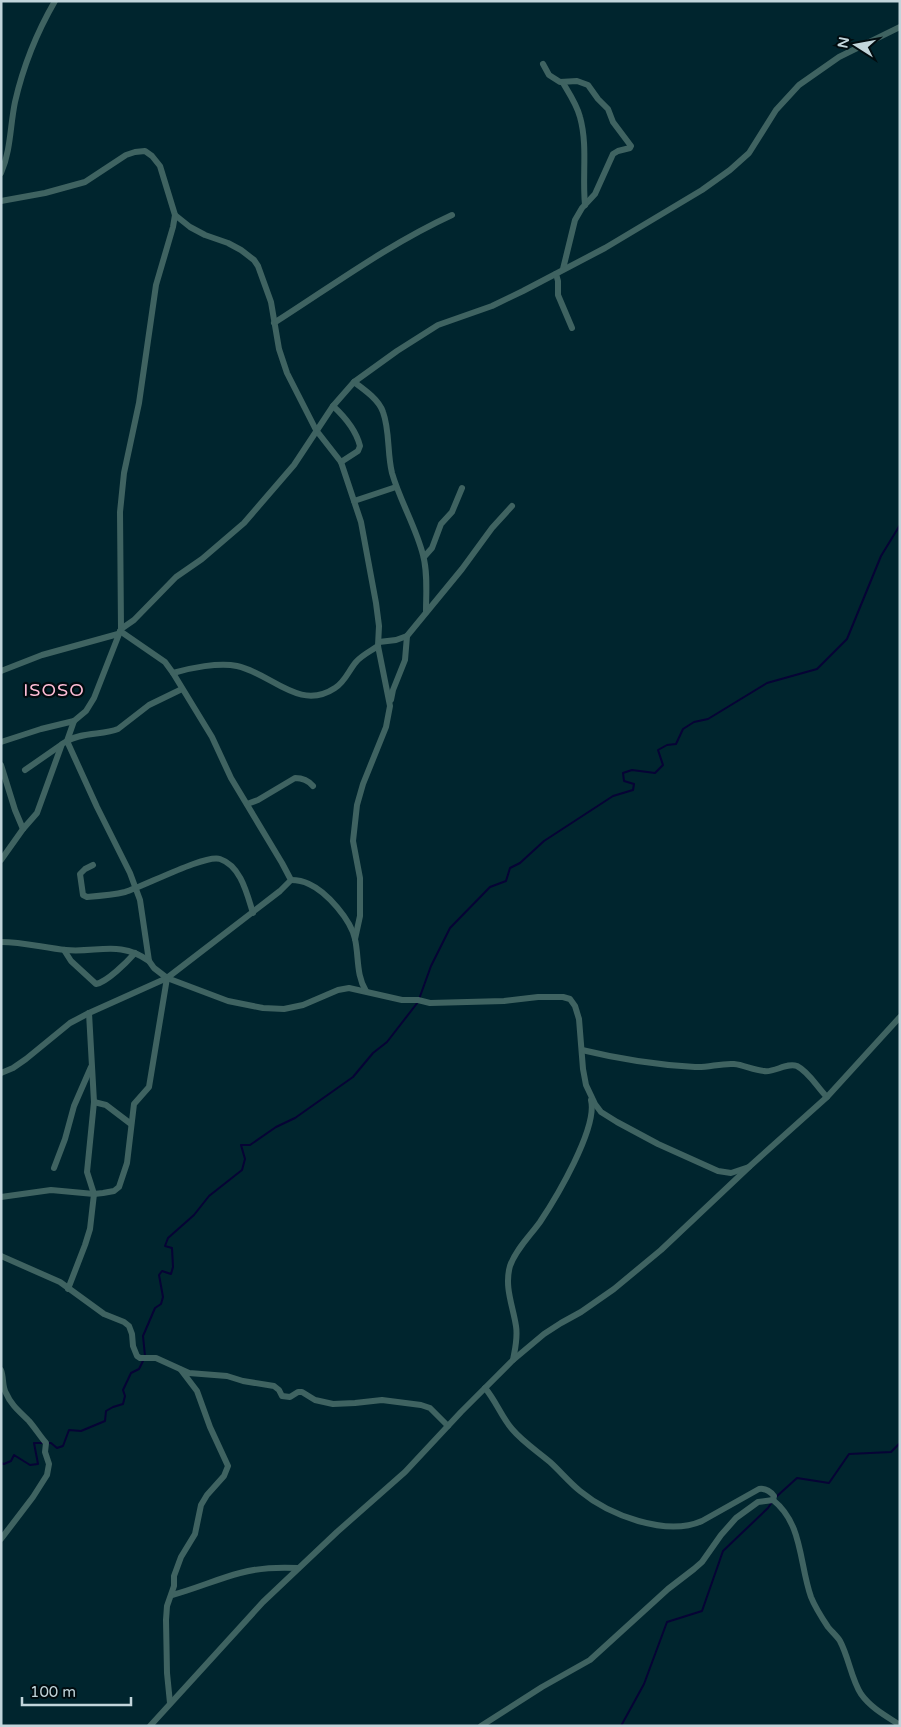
<svg xmlns="http://www.w3.org/2000/svg" width="901" height="1727" font-family="'Varela Round',sans-serif">
  <rect width="100%" height="100%" fill="#00252e"/>
  <g fill="none" stroke-linecap="round" stroke-linejoin="round">
    <g stroke="#060335" stroke-width="2">
      <polyline points="145,1356 143,1336 155,1308 161,1304 163,1297 159,1275 162,1271 171,1274 173,1267 172,1248 165,1246 168,1238 194,1215 209,1196 242,1170 245,1159 241,1145 250,1145 276,1127 295,1118 353,1077 373,1053 387,1042 418,1002 431,966 450,928 490,887 506,881 510,868 520,863 544,841 613,796 633,790 634,784 624,781 623,773 632,770 655,773 663,765 658,750 667,745 676,744 683,729 694,722 708,719 767,683 817,669 847,639 881,556 900,525"/>
      <polyline points="47,1443 51,1443 57,1448 63,1446 69,1430 81,1431 105,1421 106,1411 113,1407 123,1404 125,1396 123,1390 131,1373 139,1369 143,1361"/>
      <polyline points="1,1463 4,1464 11,1461 14,1455 30,1465 38,1464 34,1443 42,1443"/>
      <polyline points="776,1497 797,1478 829,1483 849,1454 891,1452 900,1443"/>
      <polyline points="621,1726 644,1684 667,1622 702,1611 723,1551 768,1508 772,1502"/>
    </g>
    <g stroke="#3f6361" stroke-width="6">
      <polyline points="543,64 549,75 560,82 577,81 588,85 598,99 608,109 613,122 631,146 630,148 618,151 613,154 595,194 582,208 575,220 563,269"/>
      <path d="M563 83C569 93 577 105 580 117 588 146 582 175 585 205"/>
      <path d="M1 173C11 150 10 126 15 102 23 67 37 32 55 1"/>
      <polyline points="1,201 45,193 85,182 126,155 135,152 145,151 152,156 160,166 175,215 190,227 205,235 228,243 241,250 254,260 258,266 271,302 279,349 287,373 316,430 341,462 361,522 376,603 379,626 378,646 390,706 386,727 363,784 357,805 353,841 360,878 360,916 355,939"/>
      <polyline points="556,274 558,281 558,295 572,328"/>
      <path d="M274 323C332 286 389 244 452 215"/>
      <path d="M354 382C365 390 379 400 383 412 390 431 387 453 392 473 400 501 416 527 423 555 428 573 426 594 426 612"/>
      <path d="M333 406C345 417 356 430 360 446L358 451 341 462"/>
      <polyline points="354,501 396,487"/>
      <polyline points="424,557 432,548 441,524 452,512 462,488"/>
      <polyline points="121,629 120,512 124,473 139,403 156,285 173,227 175,215"/>
      <polyline points="379,642 396,640 407,636 462,569 492,528 512,506"/>
      <polyline points="1,671 42,655 118,634"/>
      <path d="M173 673C190 668 219 662 237 666 271 673 299 712 335 688 345 682 349 670 356 662 362 655 371 651 378 646"/>
      <path d="M182 689 149 705 118 729C104 735 82 732 67 741L97 807 130 873 140 900 149 961 154 968 167 978 228 1001 263 1008 284 1009 303 1005 338 990 349 988 402 1000H418L430 1003 504 1001 538 997H563L570 999 575 1006 579 1019 583 1069 586 1085 595 1104 601 1112 617 1122 658 1144 718 1171 731 1173 749 1167"/>
      <polyline points="391,700 393,690 405,660 407,636"/>
      <polyline points="1,742 41,729 74,721"/>
      <polyline points="1,765 15,810 23,829"/>
      <polyline points="25,770 61,745"/>
      <path d="M247 804 258 800 295 778C303 778 308 780 313 786"/>
      <polyline points="1,860 23,829 37,813 62,744 67,741 74,721 86,711 94,698 121,629 134,620 176,577 202,559 244,523 294,465 333,406 354,382 397,351 438,325 492,306 523,291 605,248 702,190 730,170 749,153 776,110 799,85 839,57 900,27"/>
      <path d="M93 865 85 869 80 874 83 895 87 897C100 896 113 895 125 892 143 887 205 854 220 859 241 866 247 894 253 913"/>
      <path d="M291 880C297 880 303 881 309 884 327 892 351 920 355 939 359 957 356 975 366 991"/>
      <path d="M1 942C24 942 44 948 66 950 97 953 120 940 149 961"/>
      <path d="M64 950 71 961 96 984C107 982 127 962 135 953"/>
      <path d="M582 1050C619 1059 657 1065 695 1067 708 1068 720 1063 734 1064 744 1065 753 1070 764 1071 774 1073 787 1062 797 1066 809 1072 817 1087 827 1097"/>
      <polyline points="1,1073 13,1068 26,1059 70,1023 89,1013 167,978 280,891 291,880 282,863 231,778 212,737 173,673 165,662 120,631"/>
      <polyline points="94,1102 106,1105 131,1124"/>
      <polyline points="54,1168 65,1139 74,1106 91,1067"/>
      <polyline points="1,1197 51,1190 94,1194 103,1193 114,1191 119,1187 127,1163 134,1104 149,1087 167,978"/>
      <polyline points="1,1256 60,1282 104,1314 124,1322 129,1326 132,1334 133,1346 137,1356 140,1358 156,1358 189,1373 227,1376 243,1381 274,1386 279,1390 282,1396 290,1397 298,1392 302,1392 315,1400 333,1404 355,1403 382,1400 421,1405 430,1408 448,1426"/>
      <polyline points="68,1289 85,1245 90,1229 94,1194 87,1172 94,1102 89,1013"/>
      <path d="M513 1360C515 1349 518 1338 516 1326 513 1306 504 1287 510 1266 516 1249 530 1236 540 1222 556 1198 598 1128 591 1100"/>
      <path d="M1 1370C4 1378 2 1386 6 1393 11 1405 20 1412 29 1421 35 1428 40 1436 46 1443L45 1452 49 1464 47 1475 33 1497 1 1539"/>
      <path d="M485 1388C496 1401 501 1416 512 1429 523 1442 537 1451 550 1462 560 1471 569 1482 580 1491 609 1515 666 1537 702 1521L759 1489C766 1488 770 1491 774 1496L773 1500"/>
      <path d="M172 1595C195 1589 217 1579 240 1573 258 1568 279 1567 298 1568"/>
      <polyline points="170,1703 167,1673 166,1620 167,1606 174,1586 174,1576 181,1557 195,1534 201,1505 207,1495 224,1476 228,1466 210,1427 197,1391 181,1370"/>
      <polyline points="150,1726 263,1602 337,1532 405,1472 461,1412 513,1360 544,1334 561,1323 581,1312 614,1289 661,1250 749,1167 827,1097 900,1017"/>
      <path d="M481 1726 542 1687 590 1660 668 1589 694 1569 702 1562 721 1535 736 1518 758 1502 773 1500C803 1524 799 1563 811 1597 815 1607 822 1618 828 1627 832 1632 837 1636 840 1641 849 1658 851 1678 861 1694 871 1708 886 1716 900 1725"/>
    </g>
  </g>
  <g text-anchor="middle" dominant-baseline="central" stroke-width="4.5" stroke-linejoin="round" paint-order="stroke">
    <g font-size="18" letter-spacing="1" fill="#ffbed7" stroke="#010c10">
      <text x="54" y="690">ISOSO</text>
    </g>
  </g>
  <rect width="901" height="1727" fill="none" stroke="#c2d5db" stroke-width="5"/>
  <g transform="translate(856 45) rotate(281)" stroke="#010c10" stroke-width="4" paint-order="stroke">
  <path d="M0-4L9 19L0 12L-9 19Z" fill="#c2d5db"/>
  <text y="-8" font-size="14" font-weight="bold" text-anchor="middle" fill="#c2d5db">N</text>
  </g>
  <path d="M22 1697v8h109v-8" fill="none" stroke="#c2d5db" stroke-width="2.5"/>
  <text x="30" y="1697" font-size="15" fill="#c2d5db" stroke="#010c10" stroke-width="4" paint-order="stroke">100 m</text>
</svg>
